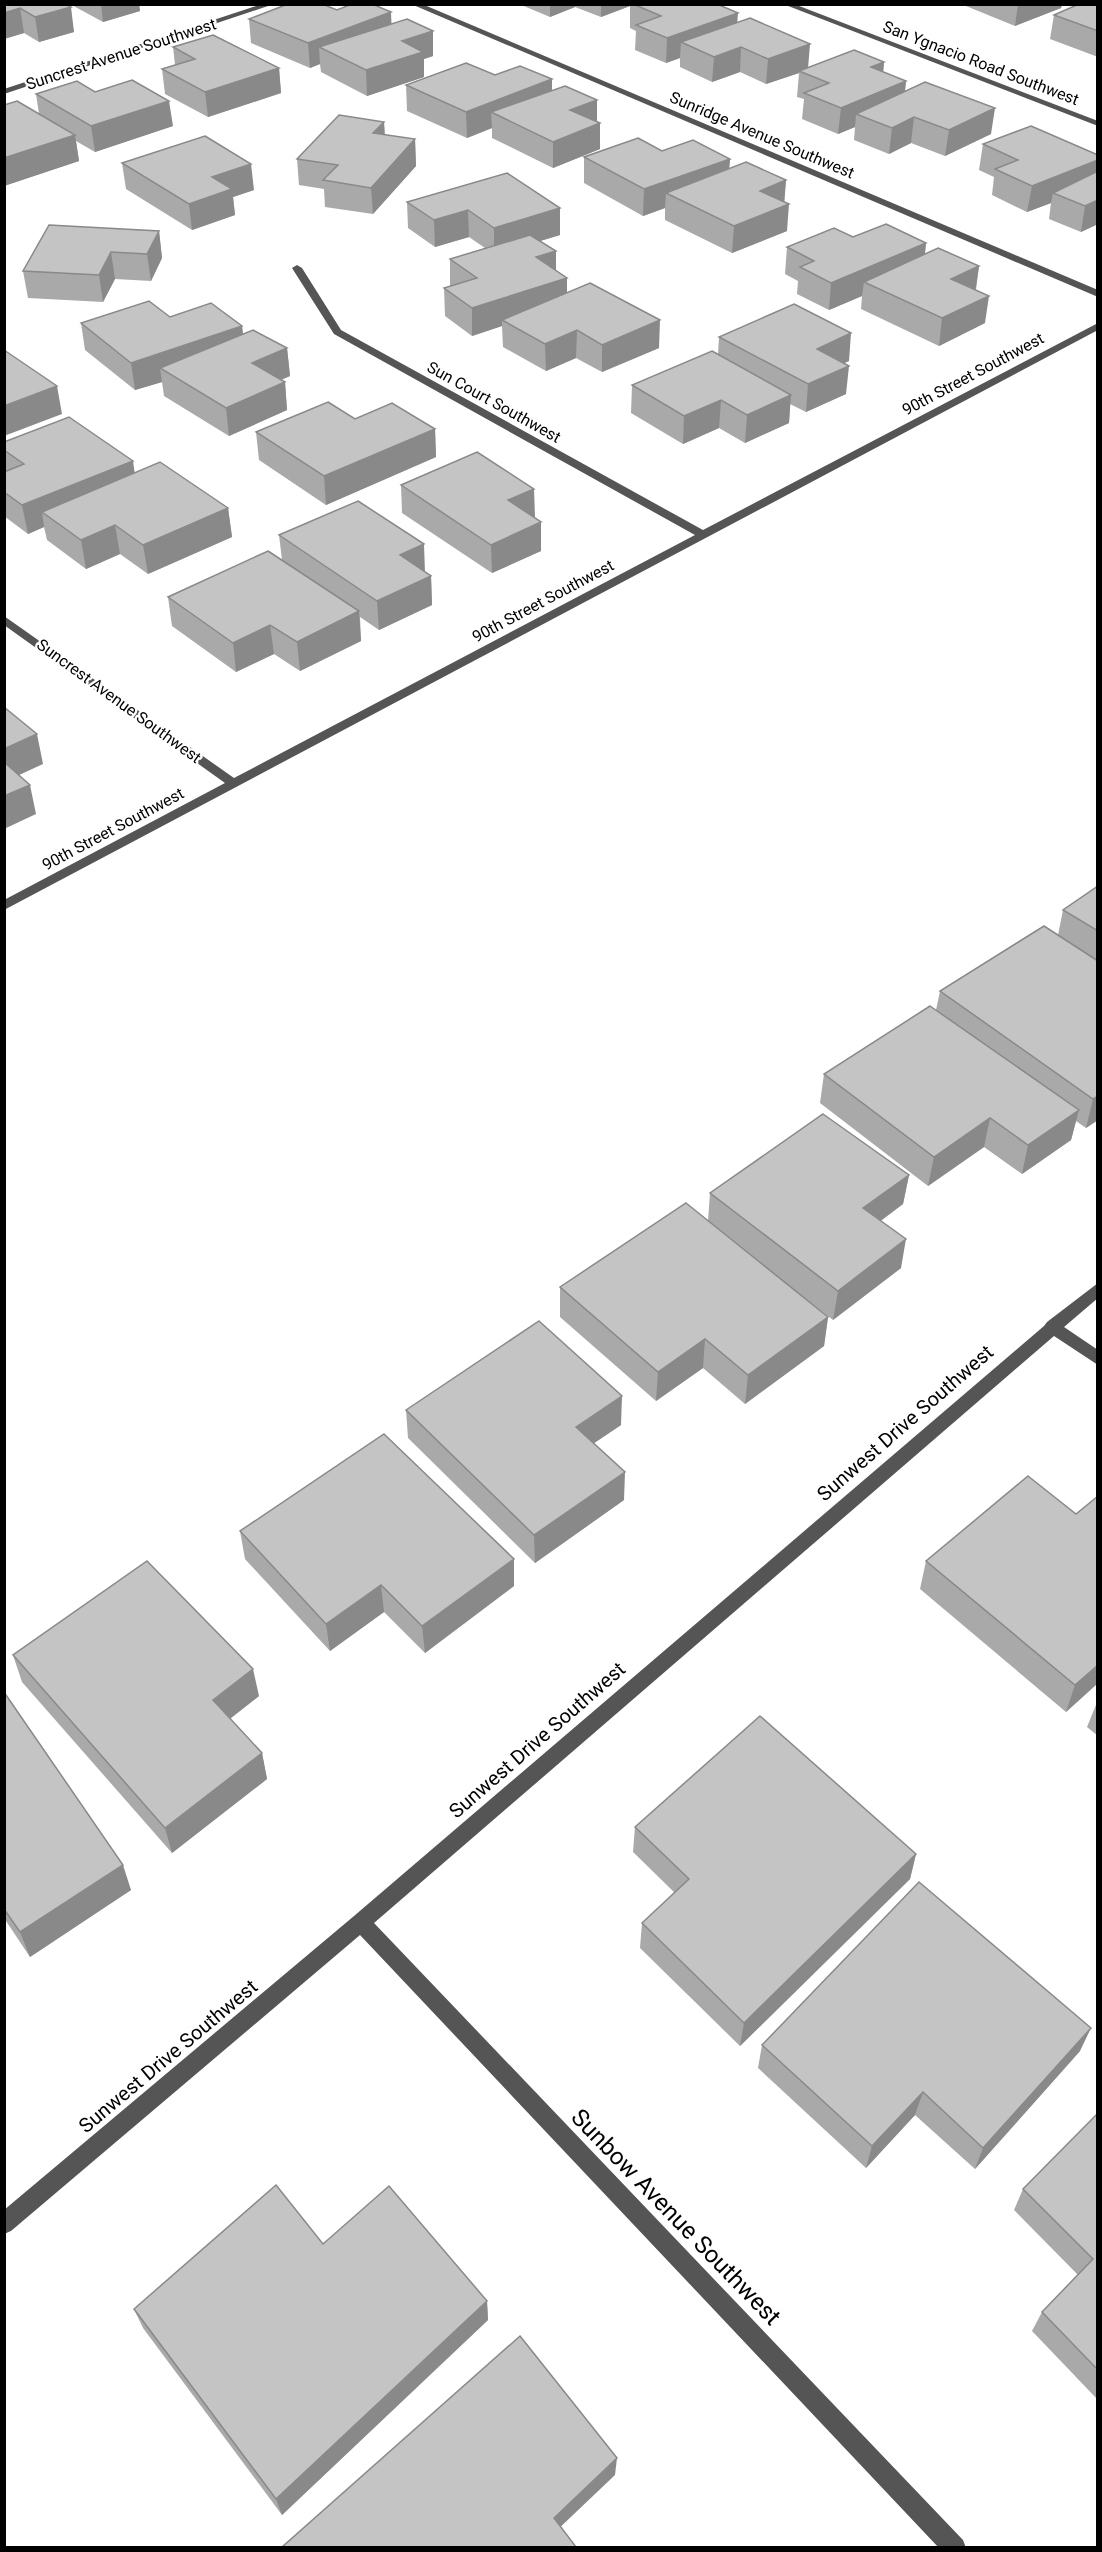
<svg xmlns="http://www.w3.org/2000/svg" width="1102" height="2552" font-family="Roboto,sans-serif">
  <rect width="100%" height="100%" fill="#fff"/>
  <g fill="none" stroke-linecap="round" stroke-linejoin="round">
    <g fill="#555" fill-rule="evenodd">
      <polygon points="262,4 274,4 4,94 4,89"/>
      <polygon points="411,4 422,4 1098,290 1098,297"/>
      <polygon points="783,4 794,4 1098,121 1098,126"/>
      <polygon points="297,265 302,268 341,330 703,530 1098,323 1098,330 4,910 4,900 225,783 4,625 4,616 234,778 695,535 334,334 292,268"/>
      <polygon points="1098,1283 1098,1298 1064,1327 1098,1350 1098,1365 1054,1336 374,1923 963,2540 966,2548 939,2548 360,1935 11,2231 4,2234 4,2210 354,1916 1044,1326 1047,1322"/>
    </g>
  </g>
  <g fill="#a9a9a9">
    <polygon points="4,4 65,4 74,32 39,42 24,33 4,39"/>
    <polygon points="70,4 139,4 140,11 103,22"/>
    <polygon points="519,4 717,4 737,23 808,68 884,62 883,72 906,81 905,92 991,134 945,156 911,143 889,154 854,140 855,127 838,134 802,119 804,99 797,97 799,73 766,84 740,72 712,82 680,67 680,58 666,63 635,50 636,31 630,28 630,6 601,17 575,7 550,17"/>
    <polygon points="961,4 1062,4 1061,8 1015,26"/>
    <polygon points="1098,4 1098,57 1050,39 1054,15"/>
    <polygon points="337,10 392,24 433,56 424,59 424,77 367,96 321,72 320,64 310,68 251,43 249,19"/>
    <polygon points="173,47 279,68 281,93 208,117 165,94 162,69 175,65"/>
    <polygon points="495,75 552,90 597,100 597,122 600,123 600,149 553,168 492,138 492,128 467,138 407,111 406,85"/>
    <polygon points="95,92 173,126 95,152 76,141 79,161 4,186 4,105 39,114 36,94"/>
    <polygon points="384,122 385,135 415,139 416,166 373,214 325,207 324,189 299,185 297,159"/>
    <polygon points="983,144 1098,155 1098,224 1081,232 1049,219 1051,203 1027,212 992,195 994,177 979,170"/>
    <polygon points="662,151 730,159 729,168 786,180 784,202 787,231 732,253 665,220 665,208 643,216 584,183 584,157"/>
    <polygon points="122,163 254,190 233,197 235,215 192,230 126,189"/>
    <polygon points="507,173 560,235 540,241 556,251 556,270 567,278 567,293 659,348 602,372 576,358 546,371 503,347 502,326 472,336 445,316 444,288 450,286 450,259 485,248 469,237 435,247 408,228 407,202"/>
    <polygon points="159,231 162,258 151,281 115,279 103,302 28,298 23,271"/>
    <polygon points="853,237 926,243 925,254 979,266 976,290 985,323 939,346 861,309 862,296 829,310 797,294 798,281 785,274 787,247"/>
    <polygon points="170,317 242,326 243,334 287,348 290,376 281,380 285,382 287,410 229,436 164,396 162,382 135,390 85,350 81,323"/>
    <polygon points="719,337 849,361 844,363 846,394 806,412 790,404 789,423 745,443 719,428 683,444 631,413 632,385 718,354"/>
    <polygon points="435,429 436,457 326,505 259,460 256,432"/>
    <polygon points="4,442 134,473 228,508 232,537 148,574 120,554 86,569 47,540 44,527 28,534 4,516"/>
    <polygon points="401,485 535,517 541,551 492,573 402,513"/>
    <polygon points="279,535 425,572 431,576 432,605 379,630 360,617 361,641 300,671 274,654 236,672 172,626 168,597 282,560"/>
    <polygon points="1098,886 1098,1120 1086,1128 1076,1121 1071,1140 1022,1174 984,1147 928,1186 820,1103 824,1074 936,1010 940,991 1058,935 1063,910"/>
    <polygon points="909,1175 903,1204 881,1221 901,1268 833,1320 783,1281 828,1317 824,1346 745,1404 703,1368 656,1401 560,1317 560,1287 708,1221 710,1193"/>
    <polygon points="406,1410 621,1425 594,1443 624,1500 535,1563 408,1438"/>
    <polygon points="1098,1496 1098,1683 1066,1712 920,1589 926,1561 1076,1514"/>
    <polygon points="240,1531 514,1586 425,1653 384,1612 330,1651 245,1559"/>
    <polygon points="13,1655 259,1696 230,1719 262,1753 267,1779 172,1853 22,1682"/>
    <polygon points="4,1696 131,1890 30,1957 4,1918"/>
    <polygon points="1098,1700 1098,1736 1087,1727"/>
    <polygon points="635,1827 916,1854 910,1879 740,2046 640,1948 642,1923 675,1893 633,1852"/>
    <polygon points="762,2045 1080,2051 975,2169 915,2115 866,2168 758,2068"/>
    <polygon points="1098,2113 1098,2400 1032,2331 1042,2312 1078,2275 1014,2210 1023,2189"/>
    <polygon points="323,2244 487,2301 488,2320 282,2515 143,2328 134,2309"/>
  </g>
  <g fill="#898989">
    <polygon points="101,4 139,4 140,11 103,22"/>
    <polygon points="550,4 576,4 575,7 550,17"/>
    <polygon points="601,4 630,4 630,6 601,17"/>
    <polygon points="1018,4 1062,4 1061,8 1015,26"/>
    <polygon points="71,7 74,32 39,42 35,17"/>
    <polygon points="20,8 24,33 4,39 4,13"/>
    <polygon points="391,12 392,37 319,47 320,64 310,68 308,43"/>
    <polygon points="738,13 736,38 681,42 680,58 666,63 667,38"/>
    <polygon points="433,31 433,56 424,59 424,77 367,96 366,70 402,41"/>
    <polygon points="810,44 808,69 799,71 799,73 766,84 768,59"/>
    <polygon points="741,47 740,72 712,82 714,57"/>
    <polygon points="884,62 882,87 871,67"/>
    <polygon points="279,68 281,93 208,117 205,92"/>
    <polygon points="552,79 552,105 491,112 492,128 467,138 466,112"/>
    <polygon points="906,81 903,106 856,114 855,127 838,134 841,108"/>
    <polygon points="597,100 597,125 600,123 600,149 553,168 553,142 570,110"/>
    <polygon points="169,101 173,126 95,152 91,126"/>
    <polygon points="995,108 991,134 945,156 949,130"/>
    <polygon points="914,117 911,143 889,154 892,128"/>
    <polygon points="384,122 385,148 373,133"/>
    <polygon points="75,135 79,161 4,186 4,158"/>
    <polygon points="415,139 416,166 373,214 371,188"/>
    <polygon points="730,159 728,186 666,193 665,208 643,216 644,189"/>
    <polygon points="1098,160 1098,184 1053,193 1051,203 1027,212 1032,186"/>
    <polygon points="251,164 254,190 233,197 235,215 192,230 189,204 212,177"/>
    <polygon points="786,180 784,206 789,204 787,231 732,253 734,226 760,191"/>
    <polygon points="1098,200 1098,224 1081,232 1085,206"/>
    <polygon points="560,208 560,235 494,255 494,228"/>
    <polygon points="468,210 469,237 435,247 434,220"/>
    <polygon points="159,231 162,258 151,281 147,254"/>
    <polygon points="926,243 923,270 864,282 862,296 829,310 831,283"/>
    <polygon points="556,251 556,278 536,257"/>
    <polygon points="111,252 115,279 103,302 99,275"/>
    <polygon points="979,266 975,293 951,279"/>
    <polygon points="567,278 567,305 502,320 502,326 472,336 472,308"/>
    <polygon points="989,296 985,323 939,346 942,318"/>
    <polygon points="660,320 659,348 602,372 602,345"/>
    <polygon points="242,326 245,354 160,368 162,382 135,390 131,363"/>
    <polygon points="577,330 576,358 546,371 545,344"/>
    <polygon points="851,333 849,361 814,377 817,349"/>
    <polygon points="287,348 290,376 255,391 252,363"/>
    <polygon points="849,366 846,394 806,412 808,384"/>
    <polygon points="285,382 287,410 229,436 226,408"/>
    <polygon points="57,386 62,414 4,436 4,406"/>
    <polygon points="791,395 789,423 745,443 747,415"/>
    <polygon points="721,400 719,428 683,444 684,416"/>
    <polygon points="435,429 436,457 326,505 324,476"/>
    <polygon points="133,461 137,489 42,512 44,527 28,534 22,505"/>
    <polygon points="534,489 535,517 508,529 508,500"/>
    <polygon points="228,508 232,537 148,574 143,545"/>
    <polygon points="541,522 541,551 492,573 491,545"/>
    <polygon points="115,525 120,554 86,569 81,540"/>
    <polygon points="424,544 425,573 400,555"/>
    <polygon points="431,576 432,605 379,630 377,601"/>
    <polygon points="359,611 361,641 300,671 297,642"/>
    <polygon points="270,625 274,654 236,672 233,643"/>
    <polygon points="37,734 43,764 4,782 4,749"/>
    <polygon points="30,785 36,814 4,829 4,796"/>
    <polygon points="1098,1096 1098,1120 1086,1128 1093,1099"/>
    <polygon points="1079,1110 1071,1140 1022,1174 1028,1145"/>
    <polygon points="990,1118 984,1147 928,1186 934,1157"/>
    <polygon points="909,1175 903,1204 858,1237 863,1208"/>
    <polygon points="906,1239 901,1268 833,1320 838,1291"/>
    <polygon points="828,1317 824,1346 745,1404 748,1375"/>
    <polygon points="705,1339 703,1368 656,1401 658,1372"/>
    <polygon points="622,1396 621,1425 575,1456 576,1427"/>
    <polygon points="625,1472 624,1500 535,1563 534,1535"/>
    <polygon points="514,1559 514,1586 425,1653 422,1626"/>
    <polygon points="381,1585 384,1612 330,1651 326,1624"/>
    <polygon points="1098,1665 1098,1683 1066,1712 1075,1685"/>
    <polygon points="253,1669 259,1696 219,1727 213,1700"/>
    <polygon points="262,1753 267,1779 172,1853 165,1828"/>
    <polygon points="916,1854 910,1879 740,2046 744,2023"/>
    <polygon points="123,1865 131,1890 30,1957 20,1932"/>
    <polygon points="1091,2028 1080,2051 975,2169 983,2148"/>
    <polygon points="923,2092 915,2115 866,2168 872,2146"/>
    <polygon points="487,2301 488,2320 282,2515 276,2499"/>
    <polygon points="617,2458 615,2475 554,2533 554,2518"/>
  </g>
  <g fill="#c4c4c4" stroke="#898989" stroke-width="1.5">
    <polygon points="4,4 65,4 71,7 35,17 20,8 4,13"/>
    <polygon points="288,4 322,4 337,10 352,4 372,4 391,12 308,43 249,19"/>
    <polygon points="633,4 717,4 738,13 667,38 636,25 661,16"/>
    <polygon points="1079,4 1098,4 1098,31 1054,15"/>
    <polygon points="750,18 810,44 768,59 741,47 714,57 681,42"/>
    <polygon points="407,19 433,31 402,41 423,52 366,70 319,47"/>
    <polygon points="213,35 279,68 205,92 162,69 195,59 173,47"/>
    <polygon points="854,50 884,62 871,67 906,81 841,108 804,93 829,83 799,71"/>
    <polygon points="466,63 495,75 520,66 552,79 466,112 406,85"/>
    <polygon points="132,80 169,101 91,126 36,94 77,81 95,92"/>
    <polygon points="925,82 995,108 949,130 914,117 892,128 856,114"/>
    <polygon points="565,86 597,100 570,110 600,123 553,142 491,112"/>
    <polygon points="17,101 75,135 4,158 4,105"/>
    <polygon points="339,115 384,122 373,133 415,139 371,188 323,180 338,165 297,159"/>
    <polygon points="1031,126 1098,155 1098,160 1032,186 995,169 1018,160 983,144"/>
    <polygon points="205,136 251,164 212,177 232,189 189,204 122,163"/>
    <polygon points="638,138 662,151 693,140 730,159 644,189 584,157"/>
    <polygon points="746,162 786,180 760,191 789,204 734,226 666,193"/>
    <polygon points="1098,171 1098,200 1085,206 1053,193"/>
    <polygon points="507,173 560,208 494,228 468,210 434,220 407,202"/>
    <polygon points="886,224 926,243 831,283 800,267 814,261 787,247 834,228 853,237"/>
    <polygon points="49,225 159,231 147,254 111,252 99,275 23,271"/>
    <polygon points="530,235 556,251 536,257 567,278 472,308 444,288 477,278 450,259"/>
    <polygon points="938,248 979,266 951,279 989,296 942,318 864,282"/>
    <polygon points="590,283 660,320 602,345 577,330 545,344 502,320"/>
    <polygon points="149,301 170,317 211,303 242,326 131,363 81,323"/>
    <polygon points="794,304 851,333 817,349 849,366 808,384 719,337"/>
    <polygon points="253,330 287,348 252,363 285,382 226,408 160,368"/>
    <polygon points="4,350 57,386 4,406"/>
    <polygon points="712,351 791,395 747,415 721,400 684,416 632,385"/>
    <polygon points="328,402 355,419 392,403 435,429 324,476 256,432"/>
    <polygon points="69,417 133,461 22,505 4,492 4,472 24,464 4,450 4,442"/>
    <polygon points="477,452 534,489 508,500 541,522 491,545 401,485"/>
    <polygon points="160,462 228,508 143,545 115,525 81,540 42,512"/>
    <polygon points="358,501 424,544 400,555 431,576 377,601 279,535"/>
    <polygon points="268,551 359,611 297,642 270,625 233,643 168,597"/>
    <polygon points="4,707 37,734 4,749"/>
    <polygon points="4,762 30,785 4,796"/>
    <polygon points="1098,886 1098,931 1063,910"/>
    <polygon points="1044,926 1098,961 1098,1096 1093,1099 940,991"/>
    <polygon points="930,1006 1079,1110 1028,1145 990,1118 934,1157 824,1074"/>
    <polygon points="823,1114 909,1175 863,1208 906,1239 838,1291 710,1193"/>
    <polygon points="686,1203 828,1317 748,1375 705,1339 658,1372 560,1287"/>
    <polygon points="539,1321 622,1396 576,1427 625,1472 534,1535 406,1410"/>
    <polygon points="384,1434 514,1559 422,1626 381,1585 326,1624 240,1531"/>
    <polygon points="1028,1476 1076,1514 1098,1496 1098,1665 1075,1685 926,1561"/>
    <polygon points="147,1561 253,1669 213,1700 262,1753 165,1828 13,1655"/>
    <polygon points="6,1695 123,1865 20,1932 4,1909 4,1696"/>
    <polygon points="760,1716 916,1854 744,2023 642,1923 689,1879 635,1827"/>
    <polygon points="919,1882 1091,2028 983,2148 923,2092 872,2146 762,2045"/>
    <polygon points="1098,2113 1098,2370 1042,2312 1093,2259 1023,2189"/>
    <polygon points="276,2185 323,2244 389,2186 487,2301 276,2499 134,2309"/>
    <polygon points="520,2336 617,2458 554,2518 576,2547 282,2547"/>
  </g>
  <g text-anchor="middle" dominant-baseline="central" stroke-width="4.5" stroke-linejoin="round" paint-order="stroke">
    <g font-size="16" fill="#000" stroke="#fff">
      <text transform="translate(121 54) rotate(-18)">Suncrest Avenue Southwest</text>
      <text transform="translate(981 63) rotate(21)">San Ygnacio Road Southwest</text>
      <text transform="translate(762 135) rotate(23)">Sunridge Avenue Southwest</text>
      <text transform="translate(973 374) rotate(-28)">90th Street Southwest</text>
      <text transform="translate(494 402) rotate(29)">Sun Court Southwest</text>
      <text transform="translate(543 601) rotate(-28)">90th Street Southwest</text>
      <text transform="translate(119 701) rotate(36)">Suncrest Avenue Southwest</text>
      <text transform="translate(113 829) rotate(-28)">90th Street Southwest</text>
    </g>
    <g font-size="20" fill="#000" stroke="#fff">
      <text transform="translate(905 1423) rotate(-41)">Sunwest Drive Southwest</text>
      <text transform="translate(537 1740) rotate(-41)">Sunwest Drive Southwest</text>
      <text transform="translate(168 2056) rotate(-40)">Sunwest Drive Southwest</text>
    </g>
    <g font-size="24" fill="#000" stroke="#fff">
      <text transform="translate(676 2217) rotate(46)">Sunbow Avenue Southwest</text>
    </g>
  </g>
  <rect width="1102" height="2552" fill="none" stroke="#000000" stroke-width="12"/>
</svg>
